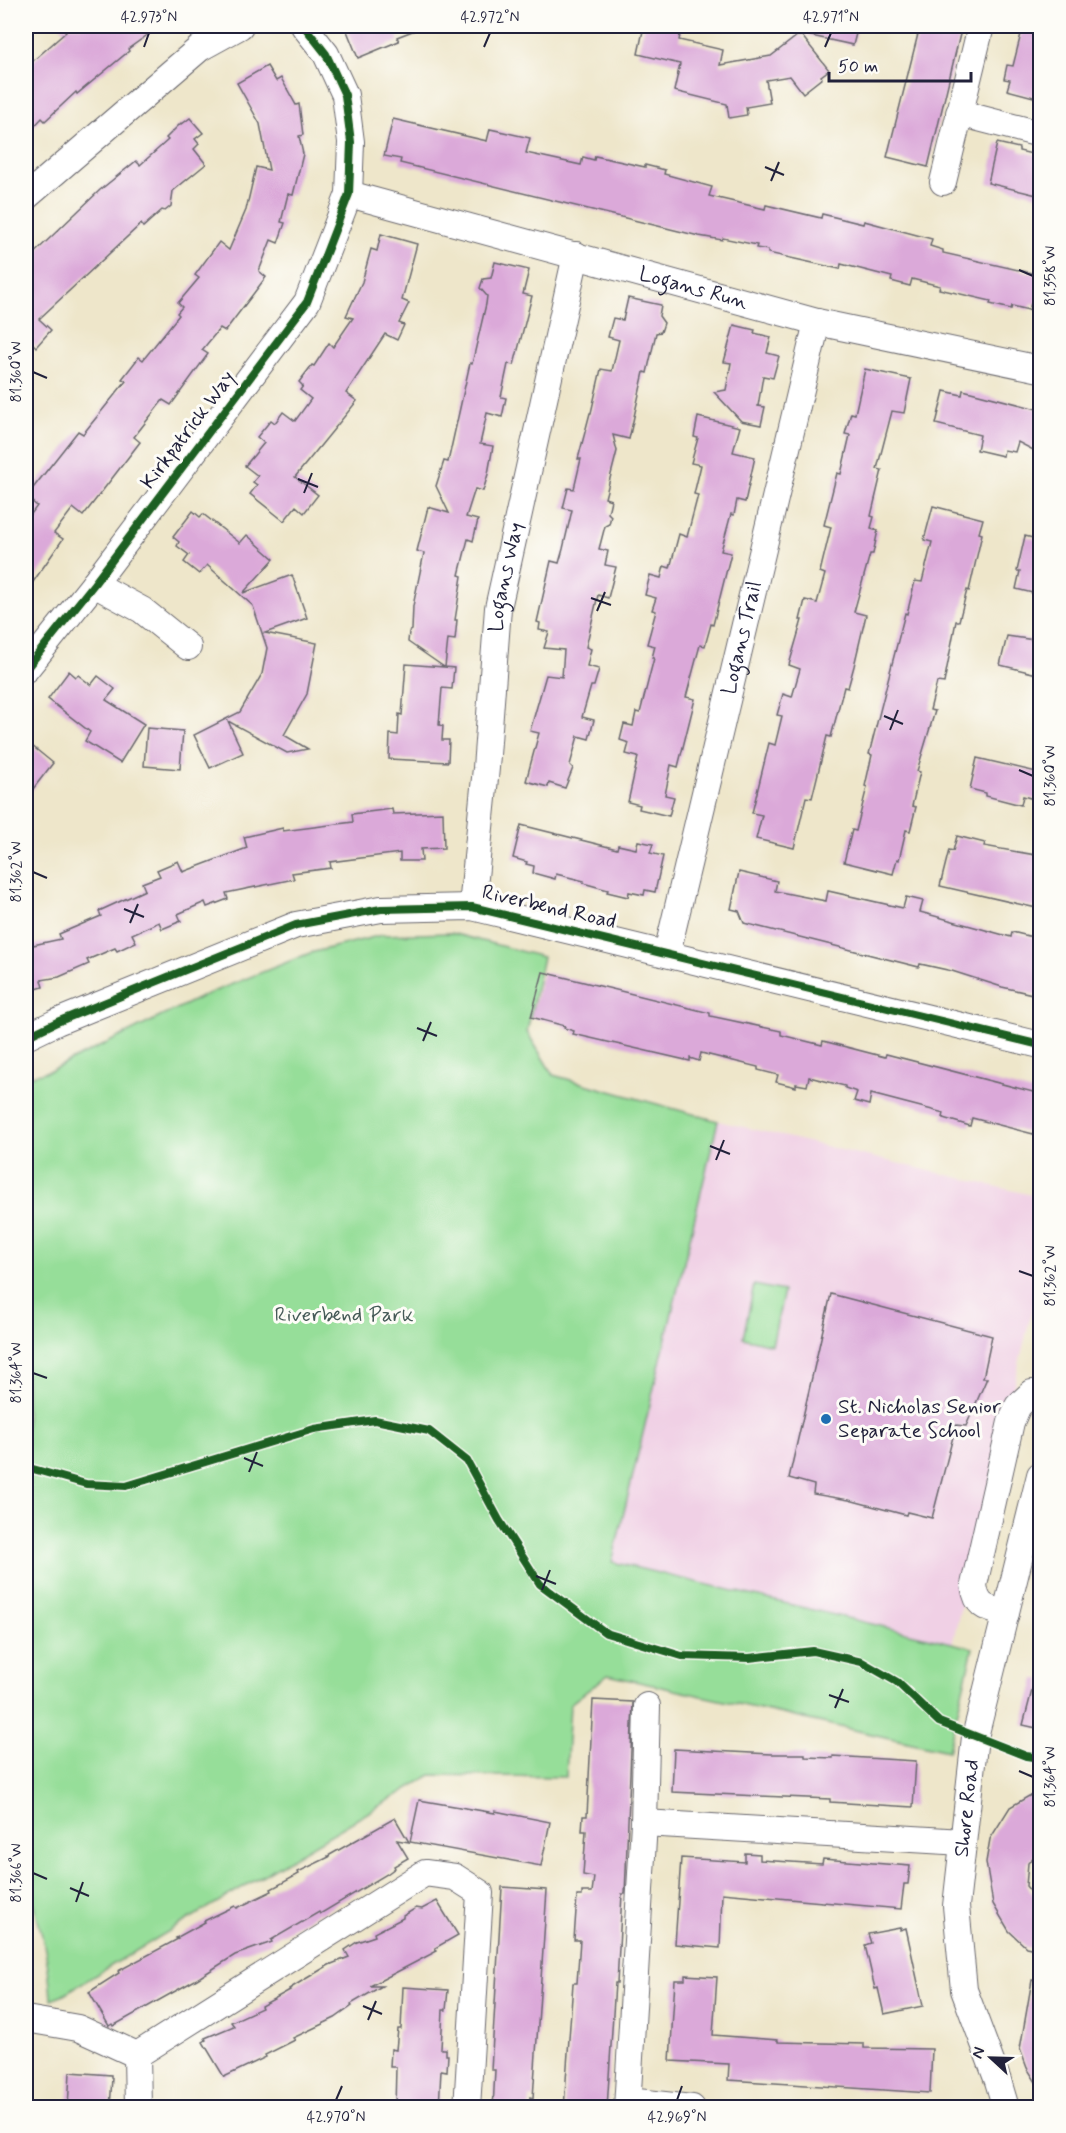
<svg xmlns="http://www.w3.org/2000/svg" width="1066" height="2133" font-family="Mynerve,sans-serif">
  <rect width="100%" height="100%" fill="#fdfcf7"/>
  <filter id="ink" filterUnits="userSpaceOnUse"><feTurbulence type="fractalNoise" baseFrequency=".0167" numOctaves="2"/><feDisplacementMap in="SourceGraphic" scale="12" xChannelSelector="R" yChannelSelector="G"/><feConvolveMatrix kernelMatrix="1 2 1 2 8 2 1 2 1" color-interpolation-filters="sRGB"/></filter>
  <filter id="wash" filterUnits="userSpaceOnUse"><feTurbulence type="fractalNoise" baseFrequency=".008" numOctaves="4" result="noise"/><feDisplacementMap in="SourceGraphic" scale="24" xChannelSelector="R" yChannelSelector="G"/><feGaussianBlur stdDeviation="1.35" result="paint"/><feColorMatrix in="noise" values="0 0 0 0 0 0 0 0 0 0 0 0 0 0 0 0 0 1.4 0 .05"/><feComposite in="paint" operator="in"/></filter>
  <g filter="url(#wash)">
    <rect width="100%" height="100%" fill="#eee6ca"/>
    <polygon fill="#f0d0e5" points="718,1121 1040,1197 1040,1276 952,1644 612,1562"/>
    <g fill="#96de99" stroke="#5c806a" stroke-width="1.5">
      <path d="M451 933 543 957 527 1032 553 1075 718 1121 612 1562 973 1648 948 1751 608 1675 570 1704 566 1777 431 1775 62 1995 51 1999C49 1961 40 1920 26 1884V1077L52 1070 205 995 310 953 382 935Z"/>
      <polygon points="754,1285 784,1291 772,1345 743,1338"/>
    </g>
    <g id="blocks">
      <g fill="#dba9d9">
        <polygon points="60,26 160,26 128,49 129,51 77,94 76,92 45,121 42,118 26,135 26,67 66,32"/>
        <polygon points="345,26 423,26 423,27 397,37 399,41 358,58"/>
        <polygon points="644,26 682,26 679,40 723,50 720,65 771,56 797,36 802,36 829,70 821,76 822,78 803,93 790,76 766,80 770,103 746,107 747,115 729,118 727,104 674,91 680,64 638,54"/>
        <polygon points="794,26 858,26 853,45 793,32"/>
        <polygon points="920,26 962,26 928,167 887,157"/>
        <polygon points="1023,26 1041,26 1041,99 1007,90 1010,80 1004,79 1007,65 1013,66"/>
        <polygon points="267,66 276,81 281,78 296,105 299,104 303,135 299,136 303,154 293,195 288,194 281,222 285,223 278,243 271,240 259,271 266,277 225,331 220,328 202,350 208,354 171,405 163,400 134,437 140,442 83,516 73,508 54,533 63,539 26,592 26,521 37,506 26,497 78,431 83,434 126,381 122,379 139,357 143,360 179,315 177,313 182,307 178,303 199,278 195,275 219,242 229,250 246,210 256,167 269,170 260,124 237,83"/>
        <polygon points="190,118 203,133 195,139 199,144 194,149 206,164 173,191 171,206 165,211 162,210 143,227 141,224 39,319 51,330 36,347 26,337 26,261 100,190 136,161 140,165 168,140 166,138 181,123 182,124"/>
        <polygon points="393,119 487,141 490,129 530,138 526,153 581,165 583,157 594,160 595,156 645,167 645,165 665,170 664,174 712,187 709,196 765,209 766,205 821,218 822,214 863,224 864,221 932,239 930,246 943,250 943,253 1041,275 1041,305 1031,303 1029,310 1012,306 1011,309 990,304 991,301 939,289 940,286 912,279 910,286 891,281 892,277 841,264 840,269 768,253 768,250 756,248 757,245 723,238 722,240 699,236 400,163 401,159 384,156"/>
        <polygon points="997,143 1019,148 1019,151 1041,156 1041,196 988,183"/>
        <polygon points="381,234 417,244 402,300 409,303 399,323 404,325 397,340 385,334 346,393 357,401 295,477 318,495 304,513 296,506 284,521 250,494 257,485 253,482 258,476 245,466 264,443 257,437 271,420 275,423 283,412 295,421 311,399 300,390 303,386 299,382 312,365 314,366 329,343 333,347 353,318 346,316 362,282 371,249 377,251"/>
        <polygon points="495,262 529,270 523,294 532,296 514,365 508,364 501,397 506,398 502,417 487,413 480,444 493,446 488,474 483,491 475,489 466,517 478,520 473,541 468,539 459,575 462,576 455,620 457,620 455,640 448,639 445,667 454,668 452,689 442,688 439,725 443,726 442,740 449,740 448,762 389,759 390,734 398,735 399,714 402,715 406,664 444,667 408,642 409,632 412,630 413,606 424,553 417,551 428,507 449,513 436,486 444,461 448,462 470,363 472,364 486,304 487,296 480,288 483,279 491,278"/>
        <polygon points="628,298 661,305 659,316 664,323 661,332 656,333 647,373 644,372 629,439 613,435 617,451 605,498 611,500 608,513 611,516 609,524 605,526 599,549 608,551 605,565 616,567 608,598 598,595 586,647 591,649 587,666 599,669 594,686 591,686 582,717 594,720 589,739 578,736 570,765 573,768 565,788 549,783 548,787 526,781 539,733 530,731 546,675 562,677 564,650 544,648 549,632 539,630 540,623 537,622 551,561 559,563 563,549 572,510 563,508 568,488 574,489 581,459 578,459 590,413 591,413 601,369 612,371 619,340 608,337 613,318 623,320"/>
        <polygon points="734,325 755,330 754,333 771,337 767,353 779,356 773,378 763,376 758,406 765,407 761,425 741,421 714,392 726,390 731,363 724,362"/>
        <polygon points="865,369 911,379 904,413 892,411 877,469 882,470 871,516 874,517 871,528 878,530 873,554 870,554 854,612 866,615 854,666 848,688 844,687 831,737 827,736 812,798 806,797 794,848 756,839 762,815 752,813 769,743 775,745 782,716 777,715 783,694 792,697 800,669 789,665 802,620 800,620 805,600 817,603 825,574 820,572 831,527 824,525 837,473 841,474 850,435 845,434 851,413 855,414"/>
        <polygon points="963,390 1041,410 1041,454 1018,442 1015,452 1004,450 1003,456 977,450 980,435 936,424 944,391 962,395"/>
        <polygon points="698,417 740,427 733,452 755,457 745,502 737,500 734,515 731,514 721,551 731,553 713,625 711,624 705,646 700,645 686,697 695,699 678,767 671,765 665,795 674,797 669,816 639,809 640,805 628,802 638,757 626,754 629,743 620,740 624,724 633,726 636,712 640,713 654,658 652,658 655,646 647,644 656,611 652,610 656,598 645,595 650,575 661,578 664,566 670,568 679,534 687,537 698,495 694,494 701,465 691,463 698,438 694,437"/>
        <polygon points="933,506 983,519 979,533 982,534 969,591 967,590 959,621 956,621 944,683 937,682 930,710 935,711 917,771 920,772 912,806 916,807 910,831 906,830 899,860 897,859 893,874 844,862 852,830 856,831 867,787 865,786 872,755 869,754 905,613 907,614 915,581 922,582 932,542 924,540"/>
        <polygon points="193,511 200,517 203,514 240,543 247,535 274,559 243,593 292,575 307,618 265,633 317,643 307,694 284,735 308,749 287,753 228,721 243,753 210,768 194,735 240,712 262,674 267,648 253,606 207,565 199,574 184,562 189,555 177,546 179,542 173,537"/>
        <polygon points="1025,536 1041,540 1041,595 1016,589 1020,571 1017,571"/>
        <polygon points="1007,636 1041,641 1041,675 1000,665"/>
        <polygon points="69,671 76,677 78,675 91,685 98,676 115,689 106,700 144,724 120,763 85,741 90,732 48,699"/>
        <polygon points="147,728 183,731 180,769 144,766"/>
        <polygon points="26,741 53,763 26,798"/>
        <polygon points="977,758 1041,773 1041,801 1023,796 1021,805 986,796 986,793 970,789"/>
        <polygon points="392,809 393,814 443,812 444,848 421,849 422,861 400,861 400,853 330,862 331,868 292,873 294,879 226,893 228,899 207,907 205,902 178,914 181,921 162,929 159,922 132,934 136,942 117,951 115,948 87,960 89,964 59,977 41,980 43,987 26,992 26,940 32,939 33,945 61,939 59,934 101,916 99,911 145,890 142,883 160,876 157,870 178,861 183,872 247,848 244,837 283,828 283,831 353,822 352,814"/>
        <polygon points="521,825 617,849 618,845 636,849 638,841 653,844 650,853 663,856 655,892 645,890 644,895 629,892 628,897 607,892 608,890 583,883 584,881 556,874 555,879 533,873 534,866 526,864 527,862 513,858"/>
        <polygon points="957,836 985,843 984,846 1041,856 1041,909 940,886 949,850 953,851"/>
        <polygon points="739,872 777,881 775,891 826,901 828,891 903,908 906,897 923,901 920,912 1011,937 1012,932 1041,939 1041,996 1002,987 952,971 920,964 919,967 744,923 739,911 731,909"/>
        <polygon points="543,972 710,1013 710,1016 781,1031 781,1035 822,1045 823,1041 885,1057 886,1054 1041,1094 1041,1136 972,1118 970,1126 943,1118 944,1113 871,1094 869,1105 854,1101 857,1092 845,1088 845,1086 809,1077 807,1086 796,1084 796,1087 776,1082 778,1075 758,1070 758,1067 701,1053 699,1061 690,1058 690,1061 573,1034 574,1031 564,1028 565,1026 531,1017"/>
        <polygon points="831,1294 992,1336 983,1378 987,1378 966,1426 956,1425 932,1518 907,1512 906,1515 849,1500 813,1494 814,1485 789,1478"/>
        <polygon points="1035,1679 1041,1679 1041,1729 1023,1725"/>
        <polygon points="593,1700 633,1702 625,1894 622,1894 617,1983 615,1983 607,2108 564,2108 573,1983 577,1983 580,1940 574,1940 577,1896 582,1896 582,1892 592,1892 594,1877 583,1875 586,1831 582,1831 583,1816 587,1816"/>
        <polygon points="674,1749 772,1754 805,1754 805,1757 833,1758 833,1756 916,1761 913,1807 830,1802 830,1799 672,1792"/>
        <polygon points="1041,1794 1041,1849 1028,1863 1026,1886 1041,1904 1041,1950 1026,1947 1009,1931 993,1904 986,1862 990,1839 1010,1807 1029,1796"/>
        <polygon points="419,1800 495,1813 495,1811 550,1822 541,1866 410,1842"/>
        <polygon points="395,1818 409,1842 397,1840 408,1858 394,1866 395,1868 387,1874 320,1914 319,1912 271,1940 272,1942 235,1955 197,1979 113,2026 112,2024 109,2026 89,1992 119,1973 118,1971 178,1939 176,1938 205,1922 204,1921 235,1906 237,1908 272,1891 271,1889 299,1874 298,1872 329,1857 328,1856"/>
        <polygon points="745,1853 760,1854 760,1860 822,1864 823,1859 910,1866 908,1884 904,1884 901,1909 722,1893 720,1948 675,1944 681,1858 745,1862"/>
        <polygon points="502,1887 547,1890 533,2098 530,2097 529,2108 493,2108 495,2070 491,2070"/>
        <polygon points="437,1901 458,1935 435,1948 437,1951 370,1986 382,1986 351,2004 352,2006 335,2018 293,2038 295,2040 265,2055 266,2057 224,2077 203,2042 206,2040 205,2038 234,2026 231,2022 262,2008 261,2006 290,1990 289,1989 302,1981 329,1965 349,1957 345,1950 357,1942 375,1936 374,1933 403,1918 403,1916 416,1908 422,1909"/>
        <polygon points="900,1928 900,1930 906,1928 923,2006 884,2014 878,1988 875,1989 865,1945 871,1943 868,1934"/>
        <polygon points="685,1975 717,1977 713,2035 778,2040 778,2042 864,2044 864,2048 932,2049 930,2093 728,2080 729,2064 670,2061 675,1980 685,1980"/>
        <polygon points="1032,1980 1041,1981 1041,2090 1027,2068 1020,2049"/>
        <polygon points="403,1987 448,1990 446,2010 443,2010 441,2049 446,2049 446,2055 448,2055 447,2071 441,2070 439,2108 395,2108 396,2067 390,2067 391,2049 396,2050 398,2029 401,2029"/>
        <polygon points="70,2072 111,2075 111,2078 112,2078 110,2108 68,2108"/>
      </g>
    </g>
  </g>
  <g filter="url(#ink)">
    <use href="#blocks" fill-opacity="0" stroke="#69676d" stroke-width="1.5"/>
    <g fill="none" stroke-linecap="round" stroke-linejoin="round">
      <g stroke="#69676d" stroke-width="28">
        <g id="minor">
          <polyline points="959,113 1040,134"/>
          <polyline points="943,182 981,26"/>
          <path id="s1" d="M349 194 817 322 1040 369"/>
          <polyline points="26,197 200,48 240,26"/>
          <polyline points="94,584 142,610 188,647"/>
          <polyline points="26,669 94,584 307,302 349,194 351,142 345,95 326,54 304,26"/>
          <path id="s2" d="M472 907 486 768 498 608 576 255"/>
          <path id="s3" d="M667 953 817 322"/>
          <polyline points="26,1037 57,1022 296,925 381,909 472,907 1040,1045"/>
          <path d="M1006 1613C986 1608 977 1608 974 1585L1011 1422 1018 1406 1032 1393 1040 1394"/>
          <polyline points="644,1823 963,1842"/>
          <polyline points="26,2019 78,2028 137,2055"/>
          <polyline points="137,2055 425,1873 455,1877 480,1893 467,2108"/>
          <polyline points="137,2055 138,2108"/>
          <polyline points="628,2101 692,2108"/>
          <polyline points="627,2108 644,1823 647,1706"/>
          <path id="s4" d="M1006 2108 998 2081 964 1990 956 1906 975 1737 1040 1475"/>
        </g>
      </g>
      <use href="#minor" stroke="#fff" stroke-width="26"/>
      <g stroke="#fdfcf7" stroke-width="11">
        <g id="cycleway">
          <polyline points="26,669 94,584 307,302 349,194 351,142 345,95 326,54 304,26"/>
          <polyline points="26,1037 57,1022 296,925 381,909 472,907 1040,1045"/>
          <polyline points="26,1467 86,1484 126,1486 314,1429 375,1420 429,1431 467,1461 499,1520 540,1584 606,1633 682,1656 749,1658 813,1651 862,1662 897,1682 939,1722 1026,1756 1040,1758"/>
        </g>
      </g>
      <use href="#cycleway" stroke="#1b5e20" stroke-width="8"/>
    </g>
  </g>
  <path fill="none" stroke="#22223b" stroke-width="2" d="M144 47 149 33M484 47 490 33M825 47 831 33M765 167 784 175M771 181 779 162M1019 270 1033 276M33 372 47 378M298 479 318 487M304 493 312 473M591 598 611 605M597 611 605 592M884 716 903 724M890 730 898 710M1019 770 1033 776M33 872 47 878M124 909 144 917M130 923 138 904M417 1028 437 1036M423 1041 431 1022M710 1146 730 1154M716 1160 724 1140M1019 1271 1033 1276M33 1373 47 1378M244 1458 263 1466M249 1472 257 1452M536 1576 556 1584M542 1590 550 1570M829 1695 849 1702M835 1708 843 1689M1019 1771 1033 1777M33 1873 47 1879M70 1888 89 1896M76 1902 83 1882M363 2006 382 2014M368 2020 376 2001M336 2100 342 2086M677 2100 682 2086"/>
  <circle fill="#1f6fb2" stroke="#fdfcf7" stroke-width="2" cx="826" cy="1419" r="6"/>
  <g text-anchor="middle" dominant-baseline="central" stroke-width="6" stroke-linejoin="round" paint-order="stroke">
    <g font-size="21" fill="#22223b" stroke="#fdfcf7">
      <text stroke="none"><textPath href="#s1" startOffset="357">Logans Run</textPath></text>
      <text transform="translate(188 430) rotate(-53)">Kirkpatrick Way</text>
      <text stroke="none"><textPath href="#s2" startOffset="332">Logans Way</textPath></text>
      <text stroke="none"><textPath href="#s3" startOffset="324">Logans Trail</textPath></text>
      <text transform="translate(549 907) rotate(13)">Riverbend Road</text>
      <text stroke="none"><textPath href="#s4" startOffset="308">Shore Road</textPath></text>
    </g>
    <g font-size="21" fill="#455a57" stroke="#fdfcf7">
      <text x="344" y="1315">Riverbend Park</text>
    </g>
    <g font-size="21" fill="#22223b" stroke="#fdfcf7" text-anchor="start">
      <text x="838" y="1407">St. Nicholas Senior<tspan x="838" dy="24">Separate School</tspan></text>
    </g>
  </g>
  <rect width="1066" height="2133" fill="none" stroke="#fdfcf7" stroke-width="66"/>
  <g transform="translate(991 2058) rotate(292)" stroke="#fdfcf7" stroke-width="4.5" paint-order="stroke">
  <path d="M0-4.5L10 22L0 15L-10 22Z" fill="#22223b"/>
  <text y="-9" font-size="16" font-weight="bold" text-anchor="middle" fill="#22223b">N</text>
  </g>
  <path d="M829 72v9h142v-9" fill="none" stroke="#22223b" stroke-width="3"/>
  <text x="838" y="72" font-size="18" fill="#22223b" stroke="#fdfcf7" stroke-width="4.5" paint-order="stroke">50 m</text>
  <rect x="33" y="33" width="1000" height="2067" fill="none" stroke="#22223b" stroke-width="2"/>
  <g font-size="15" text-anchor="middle" fill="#22223b">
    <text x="149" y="22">42.973°N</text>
    <text x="490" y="22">42.972°N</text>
    <text x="831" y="22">42.971°N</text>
    <text transform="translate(1050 276) rotate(-90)" y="5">81.358°W</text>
    <text transform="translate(16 372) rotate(-90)" y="5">81.360°W</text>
    <text transform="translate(1050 776) rotate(-90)" y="5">81.360°W</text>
    <text transform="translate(16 872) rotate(-90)" y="5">81.362°W</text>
    <text transform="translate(1050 1276) rotate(-90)" y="5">81.362°W</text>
    <text transform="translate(16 1373) rotate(-90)" y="5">81.364°W</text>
    <text transform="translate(1050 1777) rotate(-90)" y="5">81.364°W</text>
    <text transform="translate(16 1873) rotate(-90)" y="5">81.366°W</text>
    <text x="336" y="2122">42.970°N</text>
    <text x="677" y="2122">42.969°N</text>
  </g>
</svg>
